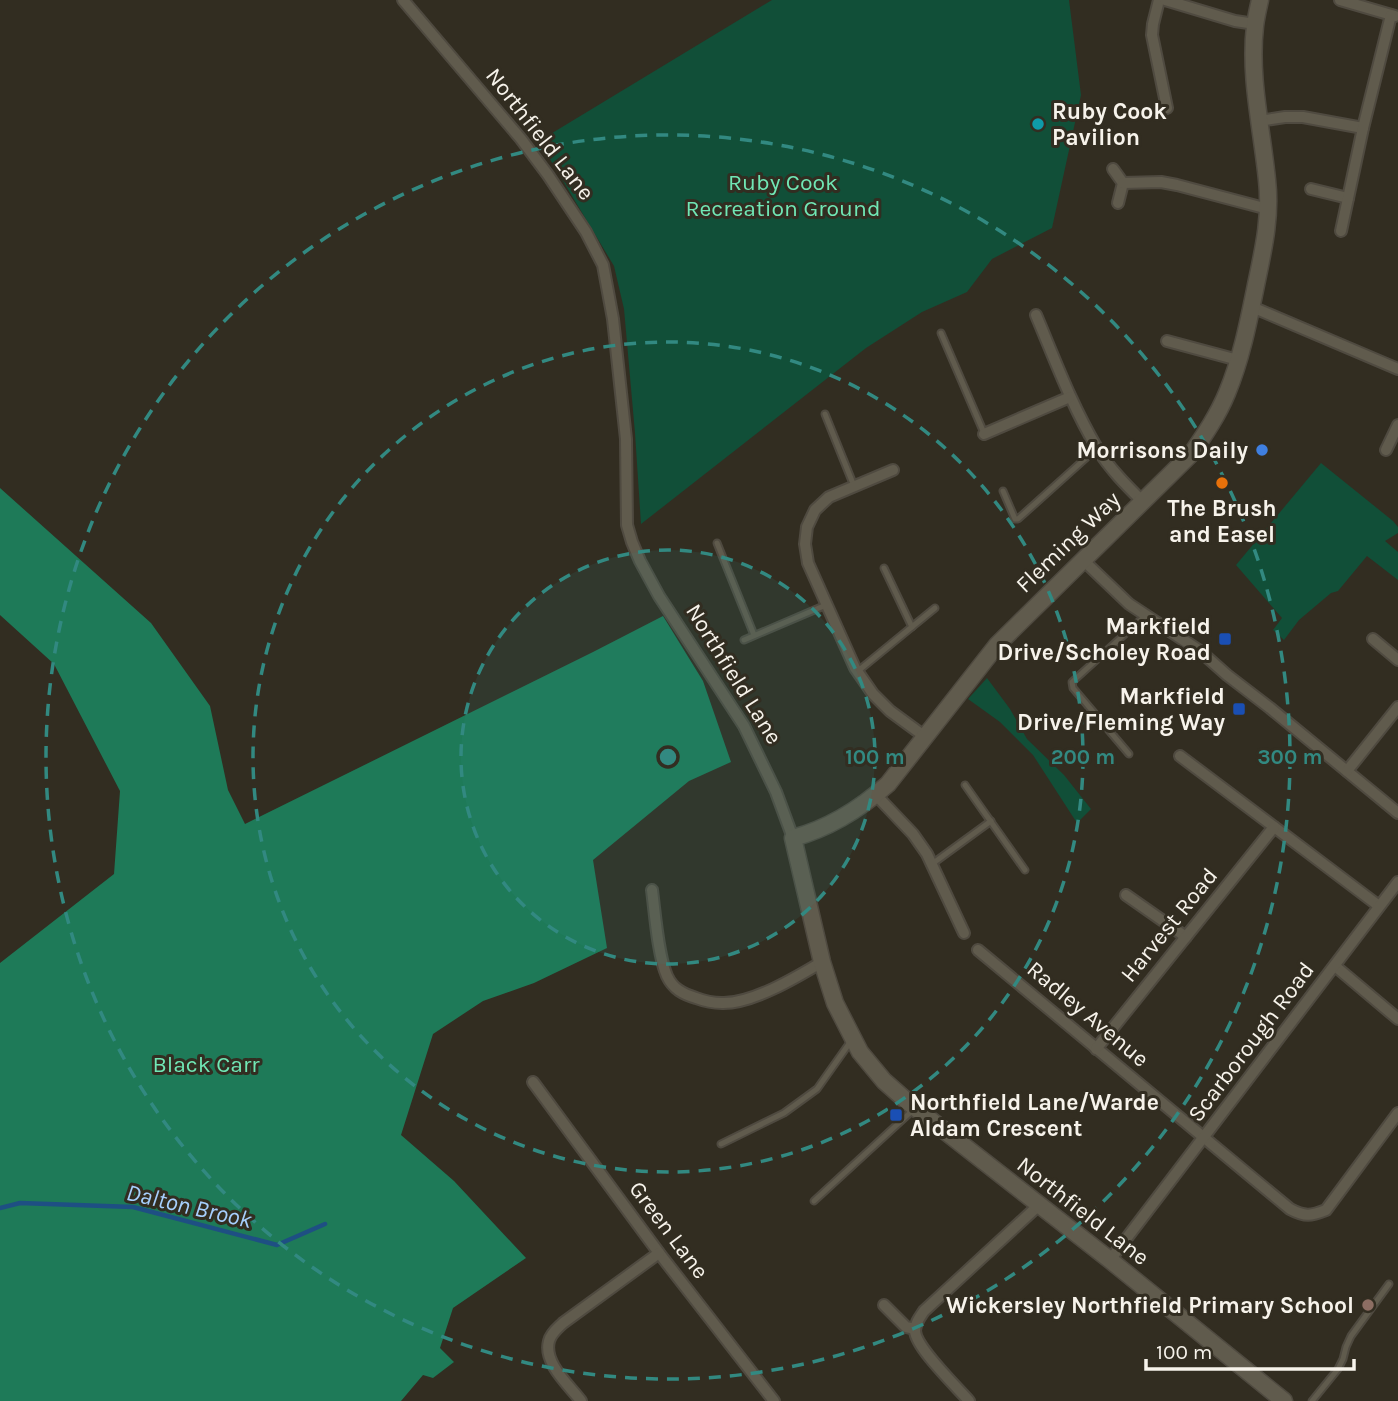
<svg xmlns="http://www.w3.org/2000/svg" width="1398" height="1401" font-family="Karla,sans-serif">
  <rect width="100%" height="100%" fill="#322d21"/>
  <g fill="#114f38">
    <polygon points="772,0 1069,0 1081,95 1052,228 992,259 967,292 922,312 866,348 641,524 635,433 624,309 614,266 539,141"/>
    <polygon points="1321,463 1393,521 1398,527 1398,533 1385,541 1398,552 1398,580 1367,556 1338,591 1331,593 1299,620 1284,640 1273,630 1282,618 1236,565"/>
    <polygon points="987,678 1010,709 1027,739 1064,775 1091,809 1077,823 1033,755 1000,722 968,699"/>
  </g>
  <polygon fill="#1e7a58" points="0,488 151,623 210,706 228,790 245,824 593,652 663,616 703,681 731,762 689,781 593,860 607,948 534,983 483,1001 433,1034 401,1135 454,1181 526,1258 453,1308 440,1348 454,1362 433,1378 423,1375 401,1401 0,1401 0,963 114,874 120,791 54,664 0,615"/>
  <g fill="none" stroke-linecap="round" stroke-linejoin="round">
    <polyline stroke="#1e4f83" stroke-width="4.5" points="0,1208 20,1203 133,1207 277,1245 325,1224"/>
    <g stroke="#4f4a40" stroke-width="9">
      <g id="lane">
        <polyline points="941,333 984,433"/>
        <polyline points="825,414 854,486"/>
        <polyline points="1003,491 1015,519 1018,519 1097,448"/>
        <polyline points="717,543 754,635"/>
        <polyline points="884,568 912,627"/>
        <polyline points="744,640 826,605"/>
        <polyline points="858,671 935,608"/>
        <polyline points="1129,754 1073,688 1072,682 1146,615"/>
        <polyline points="965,785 1025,870"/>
        <polyline points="932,864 991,821"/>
        <polyline points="721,1144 784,1113 817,1089 851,1041"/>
        <polyline points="814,1201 913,1110"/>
        <polyline points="1312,1401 1338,1369 1343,1359 1346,1347 1351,1336 1389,1284"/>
      </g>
    </g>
    <g stroke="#4f4a40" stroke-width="14">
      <g id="street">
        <polyline points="403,0 521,139 548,175 586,232 603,265 613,319 626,439 627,525 632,542 640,561 659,596 744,726 776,792 793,838"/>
        <polyline points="1159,0 1153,24 1152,35 1167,108"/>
        <polyline points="1165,0 1235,21 1255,24"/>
        <polyline points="1340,0 1395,16"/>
        <polyline points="1259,121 1285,117 1303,117 1363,128"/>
        <polyline points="1113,169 1123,183 1118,203"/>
        <polyline points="1123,183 1161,182 1177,185 1268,209"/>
        <polyline points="1311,189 1348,198"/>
        <polyline points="1341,231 1363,128 1391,15"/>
        <polyline points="1252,307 1398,369"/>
        <path d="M1036 315C1055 360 1072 406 1097 448 1109 468 1126 485 1142 501"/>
        <polyline points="1167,341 1238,360"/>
        <polyline points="984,434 1070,397"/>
        <polyline points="1386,450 1398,425"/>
        <polyline points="893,470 829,497 815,510 807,527 805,544 808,563 855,668 873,694 890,711 924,736"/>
        <polyline points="1083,560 1129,604 1200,651 1227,675 1270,708 1398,813"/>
        <polyline points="1373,639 1398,660"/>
        <polyline points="1180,756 1379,906"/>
        <polyline points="1347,771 1398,707"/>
        <polyline points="876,795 913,834 927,854 964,933"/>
        <path d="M652 890C655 913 658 956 667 976 673 989 683 994 696 998 704 1001 713 1003 722 1003 752 1004 797 977 822 962"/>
        <polyline points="1126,895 1186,937"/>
        <path d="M978 950 1290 1209C1305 1217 1311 1216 1326 1210L1398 1113"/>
        <polyline points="1335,966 1398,1019"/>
        <polyline points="1096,1049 1274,827"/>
        <polyline points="533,1082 659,1253 774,1401"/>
        <polyline points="1110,1260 1398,882"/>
        <polyline points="884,1305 906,1327 915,1329"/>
        <path d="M581 1401C569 1385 543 1363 549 1341 551 1333 558 1328 563 1323L659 1253"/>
        <path d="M969 1401C957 1387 916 1348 915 1331 915 1323 920 1317 924 1311L1039 1205"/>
      </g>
    </g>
    <g stroke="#4f4a40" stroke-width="19">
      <path id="secondary" d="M1260 0C1258 9 1256 17 1255 26 1249 77 1262 129 1267 180 1271 215 1264 247 1257 280 1249 319 1242 357 1227 393 1218 415 1205 434 1192 453L997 645 888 784C860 809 830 828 793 838L822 962 835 1003 860 1052 884 1081 909 1103 1110 1260 1284 1401"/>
    </g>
    <use href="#lane" stroke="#605b4d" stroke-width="5"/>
    <use href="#street" stroke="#605b4d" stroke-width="10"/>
    <use href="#secondary" stroke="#605b4d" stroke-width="16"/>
  </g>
  <circle cx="668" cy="757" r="207" fill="#328981" fill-opacity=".12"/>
  <g fill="none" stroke="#328981" stroke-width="3.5" stroke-dasharray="12 9">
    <circle cx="668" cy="757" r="207"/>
    <circle cx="668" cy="757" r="415"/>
    <circle cx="668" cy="757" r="622"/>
  </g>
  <circle fill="#0f9aa8" stroke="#322d21" stroke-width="2.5" cx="1038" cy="124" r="7"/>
  <circle fill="#3f7fe0" stroke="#322d21" stroke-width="2.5" cx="1262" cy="450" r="7"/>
  <circle fill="#e8710a" stroke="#322d21" stroke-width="2.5" cx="1222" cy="483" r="7"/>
  <g fill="#1a4fb4" stroke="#322d21" stroke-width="2.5">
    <rect x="1218" y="632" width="14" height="14" rx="3.5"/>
    <rect x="1232" y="702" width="14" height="14" rx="3.5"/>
    <rect x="889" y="1108" width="14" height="14" rx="3.5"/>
  </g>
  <circle fill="#8d6e63" stroke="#322d21" stroke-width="2.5" cx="1368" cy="1305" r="7"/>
  <g text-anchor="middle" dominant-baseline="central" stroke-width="6" stroke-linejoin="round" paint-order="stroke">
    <g font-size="23" font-weight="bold" fill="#f7f3eb" stroke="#322d21" text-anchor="end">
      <text x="1052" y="111" text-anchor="start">Ruby Cook<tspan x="1052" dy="26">Pavilion</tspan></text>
      <text x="1248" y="450">Morrisons Daily</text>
      <text x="1222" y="508" text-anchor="middle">The Brush<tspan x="1222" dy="26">and Easel</tspan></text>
      <text x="1211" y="626">Markfield<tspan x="1211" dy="26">Drive/Scholey Road</tspan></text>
      <text x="1225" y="696">Markfield<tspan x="1225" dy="26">Drive/Fleming Way</tspan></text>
      <text x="910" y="1102" text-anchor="start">Northfield Lane/Warde<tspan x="910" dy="26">Aldam Crescent</tspan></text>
      <text x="1354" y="1305">Wickersley Northfield Primary School</text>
    </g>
    <g font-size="23" fill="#f7f3eb" stroke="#322d21">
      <text transform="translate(540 134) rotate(52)">Northfield Lane</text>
      <text transform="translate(1068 542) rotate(-44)">Fleming Way</text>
      <text transform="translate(734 674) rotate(58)">Northfield Lane</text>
      <text transform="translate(1169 925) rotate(-51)">Harvest Road</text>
      <text transform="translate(1088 1014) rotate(40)">Radley Avenue</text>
      <text transform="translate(1251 1042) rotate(-53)">Scarborough Road</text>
      <text transform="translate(1083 1211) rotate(38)">Northfield Lane</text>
      <text transform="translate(669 1230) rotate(53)">Green Lane</text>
    </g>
    <g font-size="23" fill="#70e7b5" stroke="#322d21">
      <text x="783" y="182">Ruby Cook<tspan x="783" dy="26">Recreation Ground</tspan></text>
      <text x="206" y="1064">Black Carr</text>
    </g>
    <g font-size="24" font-style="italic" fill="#a6cffd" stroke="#322d21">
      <text transform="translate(189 1206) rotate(13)">Dalton Brook</text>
    </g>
  </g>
  <circle cx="668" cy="757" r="10" fill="#328981" stroke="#322d21" stroke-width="3.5"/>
  <g font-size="21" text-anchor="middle" font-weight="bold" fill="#328981" stroke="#322d21" stroke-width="6" stroke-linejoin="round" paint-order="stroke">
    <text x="875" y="764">100 m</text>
    <text x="1083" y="764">200 m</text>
    <text x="1290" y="764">300 m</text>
  </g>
  <path d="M1146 1359v10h208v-10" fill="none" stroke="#f7f3eb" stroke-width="3.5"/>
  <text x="1156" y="1359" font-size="21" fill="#f7f3eb" stroke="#322d21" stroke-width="5" paint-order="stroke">100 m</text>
</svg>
